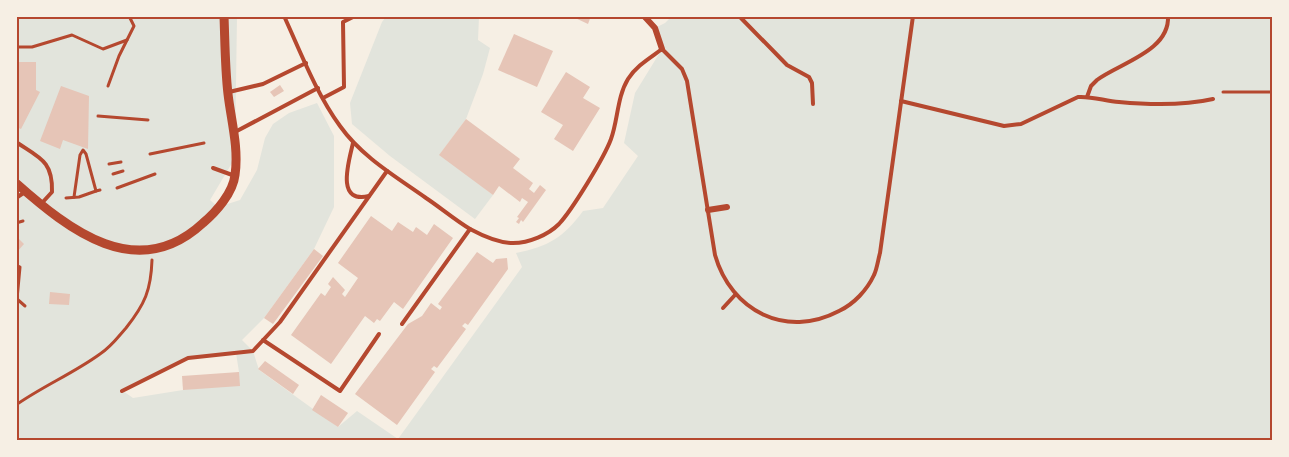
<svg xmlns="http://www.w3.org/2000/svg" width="1289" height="457" font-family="'Archivo Narrow',sans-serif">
  <rect width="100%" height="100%" fill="#f6efe4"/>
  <g fill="#e2e4dc" fill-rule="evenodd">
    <path d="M16 17H237L235 150 232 163 210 200 218 207 240 200 257 170 265 138 273 124 289 113 317 103 334 136V207L314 249 264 318 242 340 253 351 259 370 338 427 357 411 398 439 522 267 516 253C548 247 564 237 583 211L603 208 638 156 624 143 635 93 662 49 655 28 665 23 671 17H1272V440H17ZM236 353 239 372 183 390 133 398 123 391 188 358Z"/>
    <polygon points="386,17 479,17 478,40 490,48 483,74 466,119 440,154 493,195 475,219 390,156 352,124 350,103 382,22"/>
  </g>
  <g fill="#e6c5b7">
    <polygon points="571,16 591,16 588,24"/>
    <polygon points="514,34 553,51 537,87 498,70"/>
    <polygon points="16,62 36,62 36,90 40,92 21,129 16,127"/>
    <polygon points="566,72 590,87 583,98 600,108 573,151 554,139 563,125 541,112"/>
    <polygon points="280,85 284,91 274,97 270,92"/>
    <polygon points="61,86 89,96 88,149 63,140 60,149 40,141"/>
    <polygon points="466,119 520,159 513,168 533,183 529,189 534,193 540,185 546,190 523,222 521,220 519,224 516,222 519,218 517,217 528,202 522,198 520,202 499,186 493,195 439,155"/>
    <polygon points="371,216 392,231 398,222 413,232 416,227 427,235 434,224 453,238 403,309 394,302 380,321 377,319 374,323 365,316 331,364 291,335 321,293 325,296 331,287 328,284 333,277 345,290 342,294 345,297 358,278 338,263"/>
    <polygon points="19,239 24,244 16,253 16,242"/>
    <polygon points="314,249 323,256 273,324 264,318"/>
    <polygon points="477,252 493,263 496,259 507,258 508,269 468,325 465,323 462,326 466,329 437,368 434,366 431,369 435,372 397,425 355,394 408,324 422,316 431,303 440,310 442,307 438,304"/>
    <polygon points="50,292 70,294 69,305 49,304"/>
    <polygon points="265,361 299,385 293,394 258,369"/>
    <polygon points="239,372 240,386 183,390 182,376"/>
    <polygon points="321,395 348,413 338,427 312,410"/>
  </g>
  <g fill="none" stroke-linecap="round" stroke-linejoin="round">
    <g stroke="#b5482f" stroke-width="3">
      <polyline points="16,47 32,47 72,35 103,49 127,40"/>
      <polyline points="108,86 119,56 134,26 129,16"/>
      <polyline points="1223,92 1272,92"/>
      <polyline points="98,116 148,120"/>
      <polyline points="150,154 204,143"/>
      <polyline points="109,164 121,162"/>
      <polyline points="113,174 123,171"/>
      <polyline points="117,188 155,174"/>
      <polyline points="74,197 80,155 83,150 86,154 96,191 100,190"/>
      <polyline points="66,198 79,197 96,191"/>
      <polyline points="16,223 23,221"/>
      <polyline points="16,265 20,267 17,299 25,306"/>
      <path d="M16 405C43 386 74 373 100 354 111 347 118 337 126 328 145 304 151 290 152 260"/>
    </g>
    <g stroke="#b5482f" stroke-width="4">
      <path d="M284 16C301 53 316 93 340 126 362 157 395 176 426 198 441 208 455 220 470 229 483 236 499 243 513 243 529 243 548 235 559 224 572 210 604 158 611 139 618 120 617 97 628 79 636 66 650 58 662 49L682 69 687 81 715 255C731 311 786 339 839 311 854 304 867 290 874 275 877 269 878 260 880 253L913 16"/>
      <polyline points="739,16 787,65 809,77 812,83 813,104"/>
      <polyline points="229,92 263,84 306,63"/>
      <path d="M1087 97 1091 86 1097 80C1120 63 1170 51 1168 16"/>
      <polyline points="323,98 344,87 343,22 355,16"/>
      <path d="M901 101 1004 126 1021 124 1078 97C1092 96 1105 101 1119 102 1151 105 1182 106 1213 99"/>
      <polyline points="235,132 318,88"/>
      <path d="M16 142C40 158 53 161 52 192L41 204"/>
      <path d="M353 143C349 161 335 204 369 196"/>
      <polyline points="213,168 235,176"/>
      <polyline points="16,198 25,192"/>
      <polyline points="723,308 735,295"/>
      <polyline points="402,324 470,229"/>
      <polyline points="263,340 340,391 379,334"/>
      <polyline points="122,391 188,358 253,351 280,322 387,171"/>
    </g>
    <g stroke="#b5482f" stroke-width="6">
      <polyline points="644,16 655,28 662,49"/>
      <polyline points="708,210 727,207"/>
    </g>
    <path stroke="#b5482f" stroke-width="9" d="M16 183C69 230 137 284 203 223 216 212 233 193 235 175 239 148 231 120 228 94 225 68 225 42 224 16"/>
  </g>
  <rect width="1289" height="457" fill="none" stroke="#f6efe4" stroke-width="36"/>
  <rect x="18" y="18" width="1253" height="421" fill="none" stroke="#b5482f" stroke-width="2"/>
</svg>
